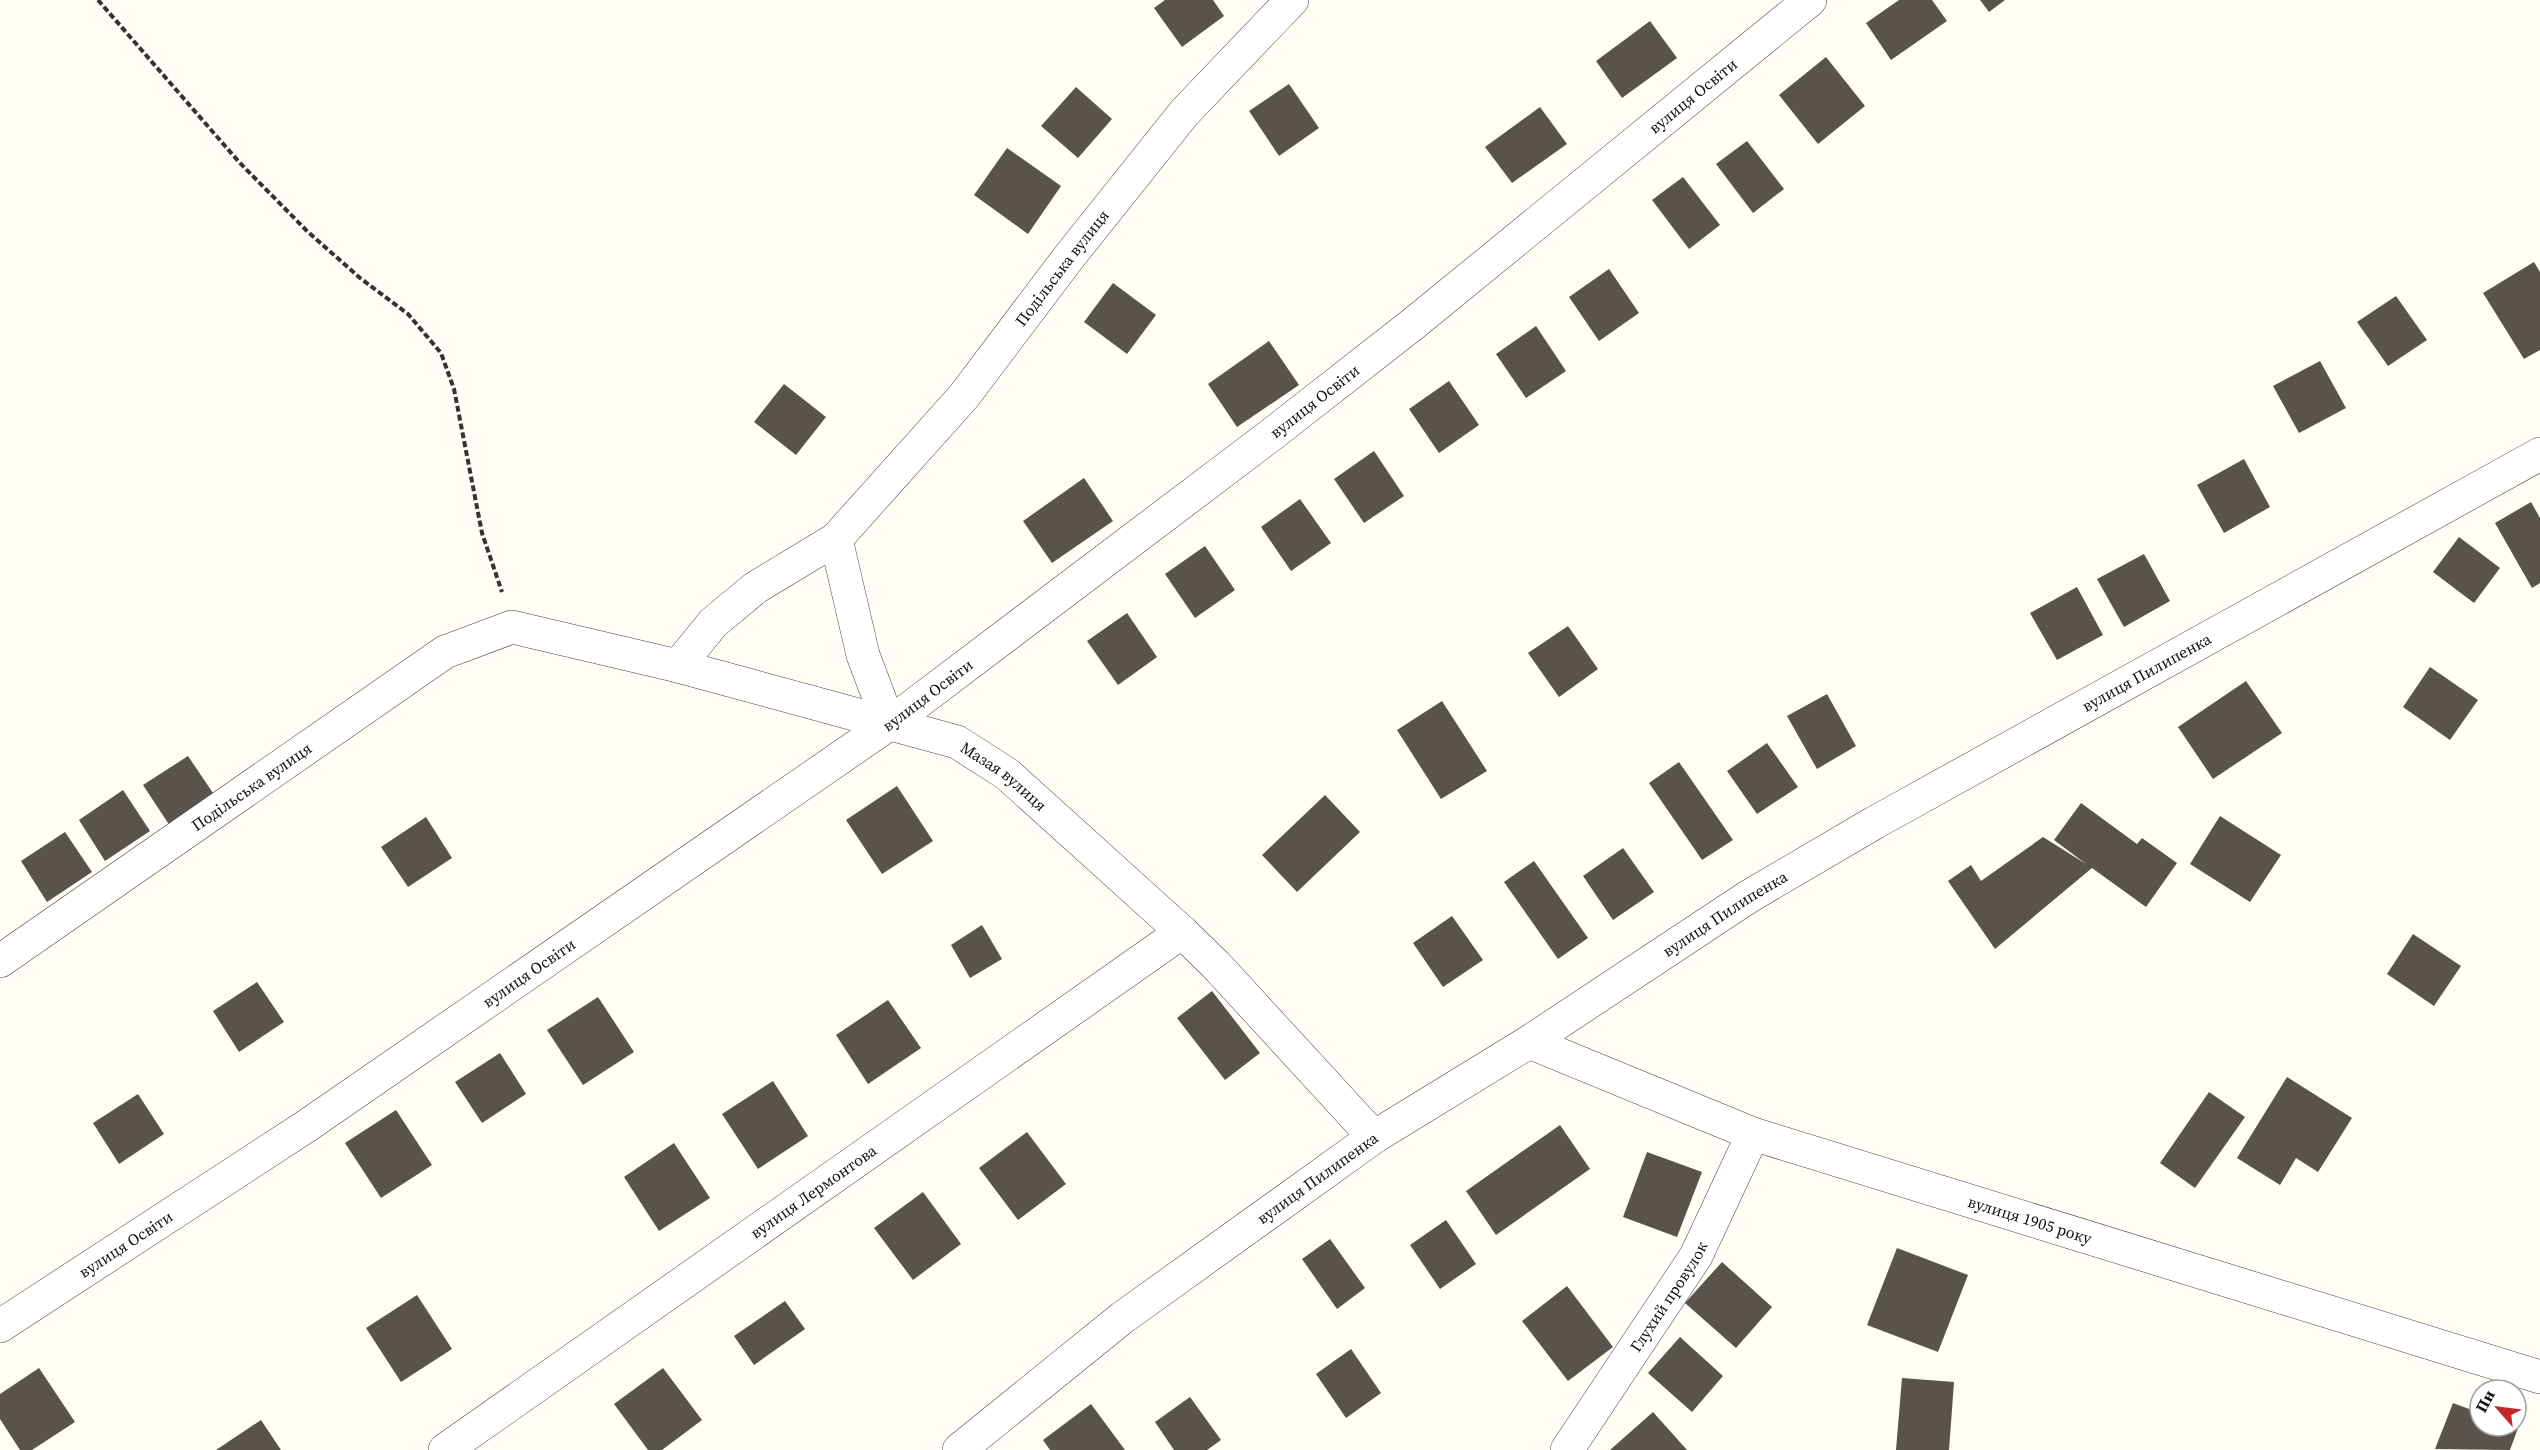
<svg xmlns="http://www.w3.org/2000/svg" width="2540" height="1450" font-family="'Source Serif 4',serif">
  <rect width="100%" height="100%" fill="#fffdf5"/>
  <g fill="#5a524d">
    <polygon points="1165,0 1213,0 1224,16 1182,47 1154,8"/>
    <polygon points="1899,0 1932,0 1947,21 1891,60 1866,23"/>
    <polygon points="1980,0 2005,0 1989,12"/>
    <polygon points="1650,21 1677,58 1622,98 1596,61"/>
    <polygon points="1826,57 1865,106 1818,144 1779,95"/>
    <polygon points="1289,84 1319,128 1279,156 1249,111"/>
    <polygon points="1076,87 1112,119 1078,158 1041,126"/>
    <polygon points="1540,107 1567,144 1512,183 1485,147"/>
    <polygon points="1747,141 1784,189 1753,213 1716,164"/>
    <polygon points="1007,148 1061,186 1028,234 974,195"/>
    <polygon points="1683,177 1720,225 1689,249 1652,200"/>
    <polygon points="2534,262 2540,272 2540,350 2524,359 2483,293"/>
    <polygon points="1609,269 1639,313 1599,341 1569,297"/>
    <polygon points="1113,283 1156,315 1127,354 1084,322"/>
    <polygon points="2396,296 2427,340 2388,366 2357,322"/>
    <polygon points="1536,326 1566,371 1526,398 1496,354"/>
    <polygon points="1269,341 1299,385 1237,427 1208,384"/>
    <polygon points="2320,361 2346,408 2299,433 2273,386"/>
    <polygon points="1449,381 1479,425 1439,453 1409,409"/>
    <polygon points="784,384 826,417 796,455 754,422"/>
    <polygon points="1374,451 1404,496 1364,523 1334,479"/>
    <polygon points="2244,459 2270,507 2224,533 2197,485"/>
    <polygon points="1084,478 1113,521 1052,563 1023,521"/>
    <polygon points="1300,499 1331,543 1291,571 1261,527"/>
    <polygon points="2531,502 2540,518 2540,583 2532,588 2495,523"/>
    <polygon points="2459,537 2500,568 2474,603 2433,572"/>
    <polygon points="1205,546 1235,590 1195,618 1165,574"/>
    <polygon points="2144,554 2170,601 2124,627 2097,579"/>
    <polygon points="2077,587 2103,635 2057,660 2030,613"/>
    <polygon points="1127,613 1157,657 1118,685 1087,641"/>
    <polygon points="1568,626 1598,669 1559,697 1528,653"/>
    <polygon points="2430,667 2478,700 2450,740 2403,707"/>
    <polygon points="2246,681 2282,733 2213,779 2178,727"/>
    <polygon points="1827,694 1856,746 1817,769 1787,716"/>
    <polygon points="1442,701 1487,771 1441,799 1397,730"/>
    <polygon points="1767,743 1798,787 1757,814 1727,771"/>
    <polygon points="188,756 215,796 170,826 143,785"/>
    <polygon points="1679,762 1733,840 1702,860 1649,783"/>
    <polygon points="897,786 933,841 882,874 846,820"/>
    <polygon points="123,790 150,831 105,861 79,820"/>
    <polygon points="1325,795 1360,832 1297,892 1262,855"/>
    <polygon points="2081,803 2137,844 2142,838 2177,863 2146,907 2092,868 1995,949 1948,881 1971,865 1981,881 2043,837 2086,864 2054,840"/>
    <polygon points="2220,816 2281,855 2250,902 2190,864"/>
    <polygon points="426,817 452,858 408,887 381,847"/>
    <polygon points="65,832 92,872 47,902 21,861"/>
    <polygon points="1623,848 1654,892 1613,920 1583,876"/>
    <polygon points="1534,861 1588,938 1558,959 1504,882"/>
    <polygon points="1452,916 1483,960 1443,987 1413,943"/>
    <polygon points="982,925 1002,959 970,978 951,945"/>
    <polygon points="2413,934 2461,966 2434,1006 2387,974"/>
    <polygon points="257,982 284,1022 239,1052 213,1011"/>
    <polygon points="1212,991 1260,1053 1225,1080 1177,1018"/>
    <polygon points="598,997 634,1052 583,1085 547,1030"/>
    <polygon points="888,1000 921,1048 868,1084 836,1035"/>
    <polygon points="500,1053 526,1094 482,1123 455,1082"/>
    <polygon points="2287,1077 2352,1118 2318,1172 2296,1158 2280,1185 2237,1158"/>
    <polygon points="773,1081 808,1136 758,1169 722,1114"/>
    <polygon points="2209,1092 2245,1117 2195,1188 2160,1163"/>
    <polygon points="138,1094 164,1134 119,1164 93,1123"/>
    <polygon points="396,1110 432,1165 381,1198 345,1143"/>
    <polygon points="1560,1125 1590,1169 1496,1235 1466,1191"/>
    <polygon points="1027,1132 1066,1184 1018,1220 979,1168"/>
    <polygon points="674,1143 710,1198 659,1231 624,1177"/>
    <polygon points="1647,1152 1702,1172 1677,1237 1623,1217"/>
    <polygon points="923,1192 961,1244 913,1280 874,1228"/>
    <polygon points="1446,1220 1476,1264 1440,1289 1410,1245"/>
    <polygon points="1330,1239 1365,1288 1337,1309 1302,1259"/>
    <polygon points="1897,1248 1968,1275 1938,1352 1867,1325"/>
    <polygon points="1722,1262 1772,1307 1736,1348 1685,1303"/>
    <polygon points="1567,1286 1613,1347 1568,1381 1522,1321"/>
    <polygon points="417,1295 452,1349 401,1382 366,1328"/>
    <polygon points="785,1301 805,1329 754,1365 734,1336"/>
    <polygon points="1680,1337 1723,1376 1692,1412 1648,1373"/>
    <polygon points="1351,1349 1381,1393 1346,1418 1316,1374"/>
    <polygon points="39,1368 75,1422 32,1450 20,1450 0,1419 0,1394"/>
    <polygon points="663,1368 702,1420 662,1450 648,1450 614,1404"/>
    <polygon points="1902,1378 1954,1382 1949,1450 1896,1450"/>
    <polygon points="1190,1397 1221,1440 1207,1450 1174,1450 1155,1422"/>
    <polygon points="2453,1403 2480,1413 2480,1426 2518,1428 2510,1450 2435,1449"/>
    <polygon points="1091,1404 1125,1450 1050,1450 1043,1440"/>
    <polygon points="1653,1412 1687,1450 1610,1450"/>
    <polygon points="261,1420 281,1450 216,1450"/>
  </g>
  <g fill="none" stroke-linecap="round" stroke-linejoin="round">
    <g stroke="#444" stroke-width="34">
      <g id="minor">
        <polyline points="836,539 863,655 889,724"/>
        <path id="s1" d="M678 666 713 623 755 588 836 539 964 396 1069 257 1184 113 1292 0"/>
        <path id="s2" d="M0 961 445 652 512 627 678 666 957 742 1007 774 1182 932 1216 965 1374 1137"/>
        <path id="s3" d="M1529 1042 1753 1134 2540 1377"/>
        <path id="s4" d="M0 1326 308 1125 889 724 1271 435 1413 324 1810 0"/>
        <path id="s5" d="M445 1450 1182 932"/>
        <path id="s6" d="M959 1450 1122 1318 1374 1137 1529 1042 1748 897 1874 823 2540 454"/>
        <path id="s7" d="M1567 1450 1696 1256 1753 1134"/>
      </g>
    </g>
    <polyline stroke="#333" stroke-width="4" stroke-dasharray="6 3" stroke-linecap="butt" points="98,0 239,162 307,231 360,278 408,314 441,353 454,389 482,533 502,592"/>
    <use href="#minor" stroke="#fff" stroke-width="33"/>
  </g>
  <g text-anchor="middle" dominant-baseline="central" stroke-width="6" stroke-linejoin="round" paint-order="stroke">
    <g font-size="16" fill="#111" stroke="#fff">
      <text stroke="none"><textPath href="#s4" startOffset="2094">вулиця Освіти</textPath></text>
      <text stroke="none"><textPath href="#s1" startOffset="558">Подільська вулиця</textPath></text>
      <text stroke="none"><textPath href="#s4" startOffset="1608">вулиця Освіти</textPath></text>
      <text stroke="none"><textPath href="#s6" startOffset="1422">вулиця Пилипенка</textPath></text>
      <text stroke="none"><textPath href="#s4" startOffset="1122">вулиця Освіти</textPath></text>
      <text stroke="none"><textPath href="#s2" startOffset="1131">Мазая вулиця</textPath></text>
      <text stroke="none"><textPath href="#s2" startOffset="306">Подільська вулиця</textPath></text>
      <text stroke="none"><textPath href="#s6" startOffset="936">вулиця Пилипенка</textPath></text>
      <text stroke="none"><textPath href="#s4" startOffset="636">вулиця Освіти</textPath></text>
      <text stroke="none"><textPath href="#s6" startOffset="450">вулиця Пилипенка</textPath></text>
      <text stroke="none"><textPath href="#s5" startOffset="450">вулиця Лермонтова</textPath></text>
      <text stroke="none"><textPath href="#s3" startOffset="532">вулиця 1905 року</textPath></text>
      <text stroke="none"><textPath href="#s4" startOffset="150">вулиця Освіти</textPath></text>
      <text stroke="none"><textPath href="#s7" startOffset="184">Глухий провулок</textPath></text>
    </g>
  </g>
  <g transform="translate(2498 1408) rotate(298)"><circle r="28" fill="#ffffff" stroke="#a0a0a0" stroke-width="1.5"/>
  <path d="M0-4.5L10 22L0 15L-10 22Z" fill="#c4262e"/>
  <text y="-9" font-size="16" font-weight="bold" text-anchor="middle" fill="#111111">Пн</text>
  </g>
</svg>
